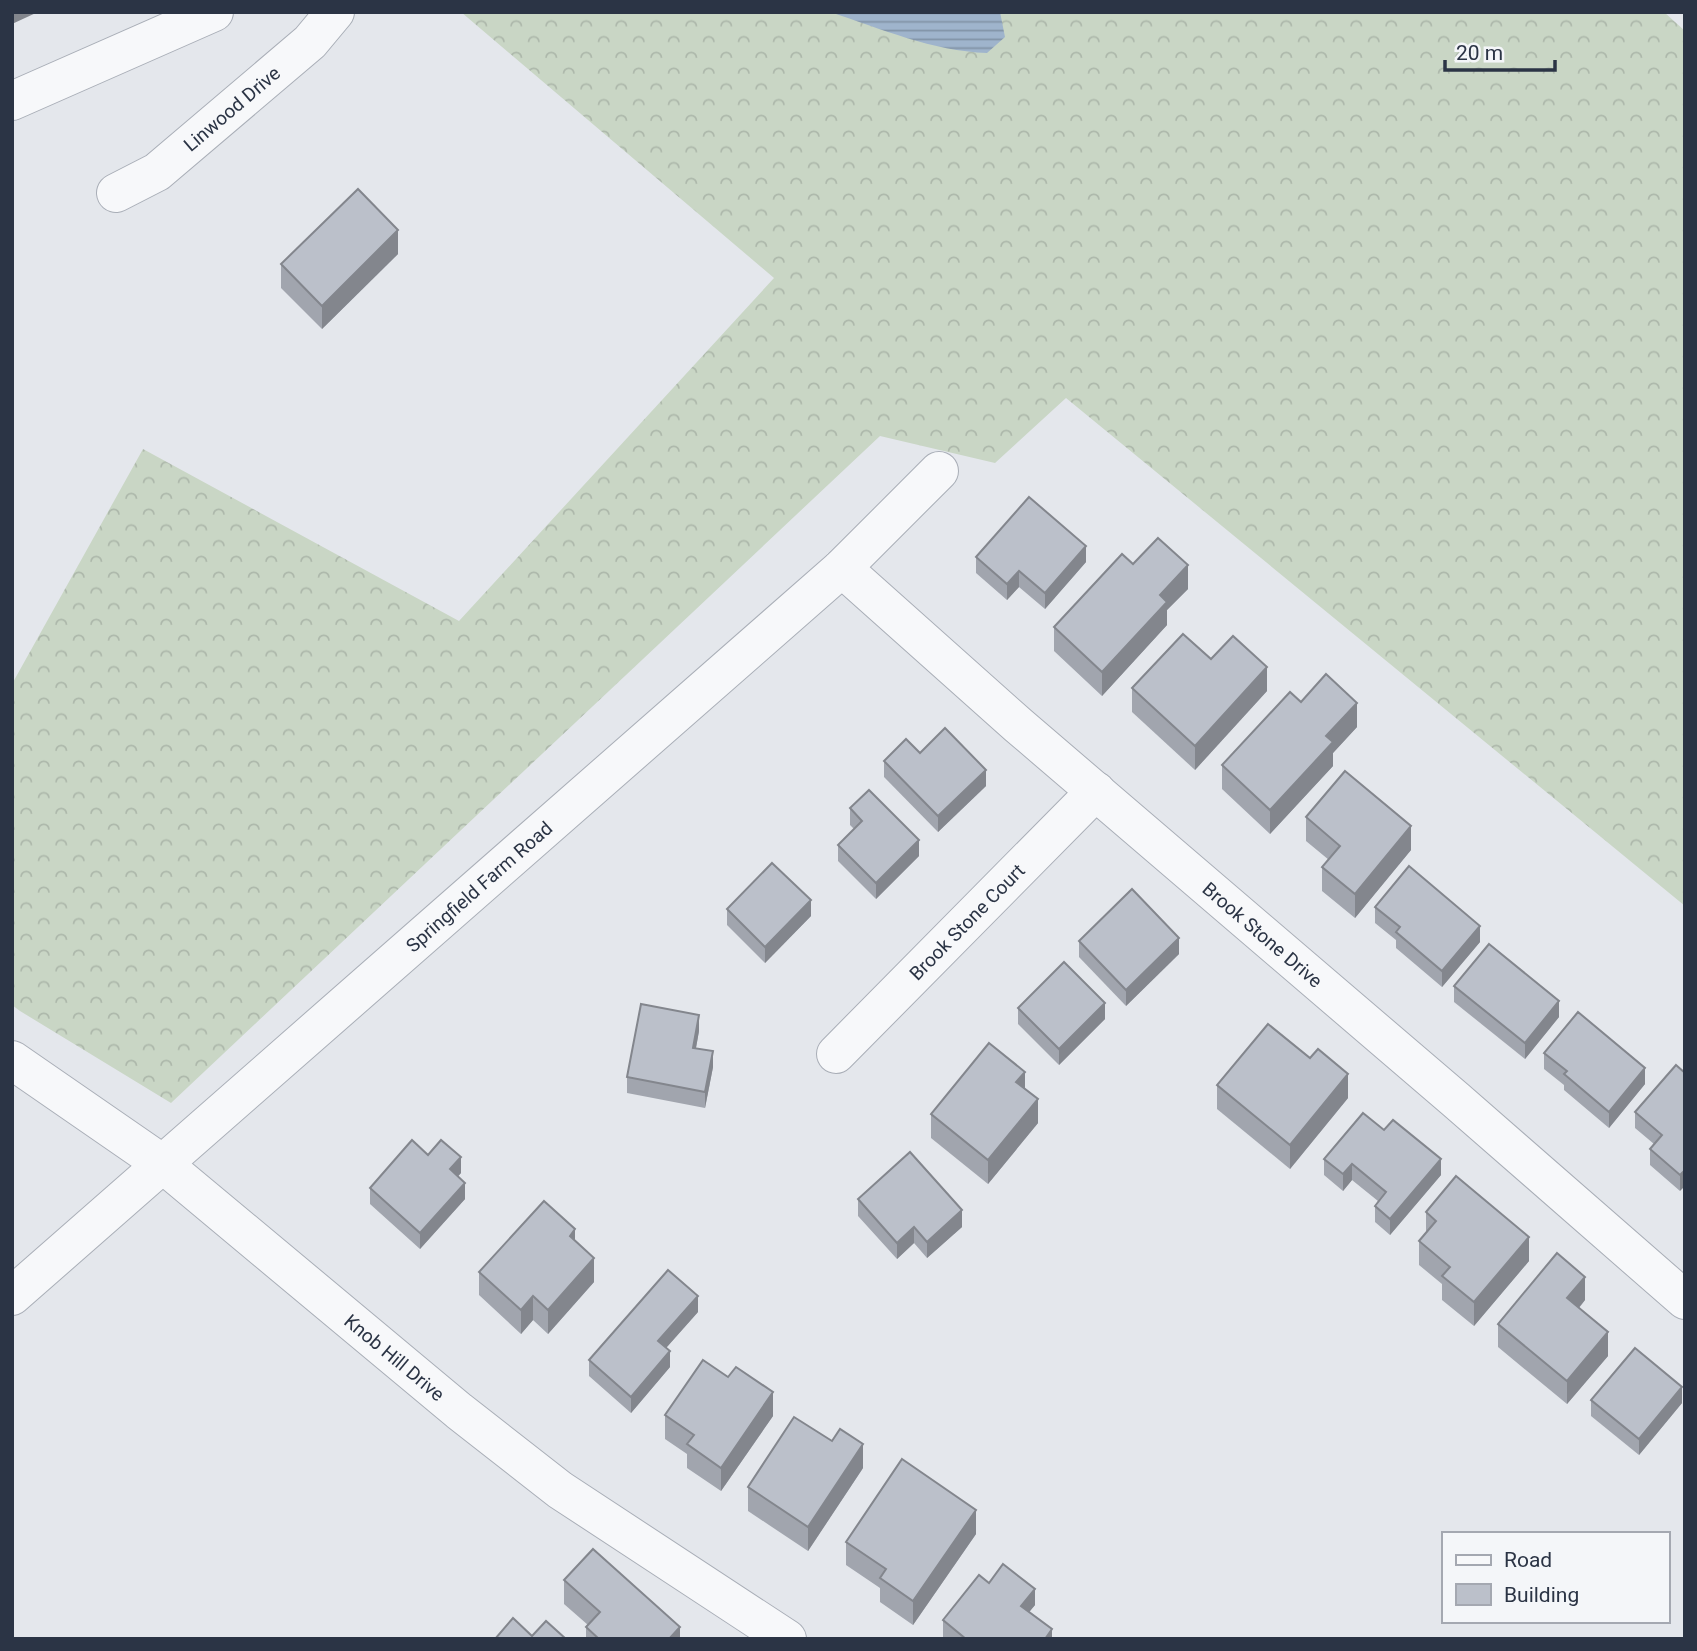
<svg xmlns="http://www.w3.org/2000/svg" width="1697" height="1651" font-family="Roboto,sans-serif">
  <defs>
    <pattern id="forest-crowns" width="20" height="18" patternUnits="userSpaceOnUse" patternTransform="scale(1.75)"><rect width="20" height="18" fill="#c9d6c5"/><path d="M2 6a3 3 0 1 1 6 0M12 15a3 3 0 1 1 6 0" fill="none" stroke="#adb8ab"/></pattern>
    <pattern id="water-rules" width="6" height="5" patternUnits="userSpaceOnUse" patternTransform="scale(1.75)"><rect width="6" height="5" fill="#9fb4cc"/><path d="M0 2.5h6" fill="none" stroke="#8293a7"/></pattern>
  </defs>
  <rect width="100%" height="100%" fill="#e4e7ec"/>
  <polygon fill="url(#forest-crowns)" points="461,12 1664,12 1685,31 1685,906 1066,398 995,463 880,436 171,1103 20,1011 12,1005 12,684 143,449 459,621 774,278"/>
  <path fill="url(#water-rules)" d="M830 12H1000L1005 37 987 53C932 51 882 29 830 12Z"/>
  <g fill="none" stroke-linecap="round" stroke-linejoin="round">
    <g stroke="#a9aeb7" stroke-width="40">
      <g id="minor">
        <polyline points="12,101 214,12"/>
        <path id="s1" d="M116 193 157 172 310 42 335 12"/>
        <path id="s2" d="M842 568 1018 725 1456 1100 1685 1300"/>
        <path id="s3" d="M836 1054 1096 791"/>
        <path id="s4" d="M12 1060 164 1165 459 1411 560 1490 787 1639"/>
        <path id="s5" d="M12 1296 842 568 939 471"/>
      </g>
    </g>
    <use href="#minor" stroke="#f7f8fa" stroke-width="38"/>
  </g>
  <g fill="#a1a5ae">
    <polygon points="398,254 322,329 281,288 281,264"/>
    <polygon points="976,557 1086,562 1045,609 1019,587 1007,600 976,573"/>
    <polygon points="1133,564 1188,589 1167,610 1167,625 1102,696 1054,651 1054,627"/>
    <polygon points="1211,659 1267,691 1195,770 1132,712 1132,688"/>
    <polygon points="1301,702 1357,727 1333,753 1333,766 1270,834 1222,789 1222,765"/>
    <polygon points="920,753 986,786 938,832 884,777 884,761"/>
    <polygon points="850,808 919,856 876,899 838,861 838,845 854,829 850,825"/>
    <polygon points="1306,817 1411,850 1355,918 1322,891 1322,867 1329,860 1306,841"/>
    <polygon points="1375,907 1480,942 1442,987 1396,948 1396,940 1375,923"/>
    <polygon points="727,909 811,916 765,963 727,925"/>
    <polygon points="1079,941 1179,954 1126,1006 1079,957"/>
    <polygon points="1454,986 1559,1017 1525,1059 1454,1002"/>
    <polygon points="1018,1008 1105,1019 1059,1065 1018,1024"/>
    <polygon points="699,1031 696,1048 713,1067 705,1108 627,1093 627,1077"/>
    <polygon points="1544,1053 1645,1084 1609,1128 1564,1090 1564,1085 1544,1069"/>
    <polygon points="1685,1073 1680,1191 1650,1165 1650,1149 1654,1144 1635,1128 1635,1112"/>
    <polygon points="1217,1085 1348,1098 1290,1169 1217,1109"/>
    <polygon points="1025,1089 1038,1123 988,1184 931,1138 931,1114"/>
    <polygon points="428,1155 461,1173 458,1176 465,1199 420,1249 370,1204 370,1188"/>
    <polygon points="1324,1159 1441,1175 1390,1235 1375,1222 1375,1206 1378,1201 1352,1180 1343,1191 1324,1175"/>
    <polygon points="858,1199 962,1227 927,1258 914,1243 897,1259 858,1216"/>
    <polygon points="1426,1212 1529,1261 1474,1326 1442,1300 1442,1284 1419,1265 1419,1241 1426,1232"/>
    <polygon points="575,1241 594,1282 548,1334 533,1320 521,1334 479,1295 479,1272"/>
    <polygon points="1585,1300 1579,1308 1608,1356 1567,1404 1498,1347 1498,1324"/>
    <polygon points="698,1312 666,1348 670,1367 631,1413 589,1376 589,1360"/>
    <polygon points="1591,1400 1682,1403 1639,1455 1591,1416"/>
    <polygon points="665,1415 773,1416 721,1491 687,1468 687,1454 665,1439"/>
    <polygon points="863,1468 808,1551 748,1511 748,1487"/>
    <polygon points="976,1534 913,1625 880,1602 880,1588 846,1565 846,1542"/>
    <polygon points="564,1580 680,1639 586,1639 586,1627 588,1625 564,1604"/>
    <polygon points="989,1583 1035,1605 1029,1612 1052,1639 946,1639 943,1637 943,1620"/>
  </g>
  <g fill="#83868d">
    <polygon points="12,12 38,12 12,24"/>
    <polygon points="398,230 398,254 322,329 322,306"/>
    <polygon points="1086,546 1086,562 1045,609 1045,593"/>
    <polygon points="1188,565 1188,589 1167,610 1167,625 1102,696 1102,672 1160,595"/>
    <polygon points="1019,571 1019,587 1007,600 1007,584"/>
    <polygon points="1267,667 1267,691 1195,770 1195,746"/>
    <polygon points="1357,703 1357,727 1333,753 1333,766 1270,834 1270,810 1326,736"/>
    <polygon points="986,770 986,786 938,832 938,816"/>
    <polygon points="1411,826 1411,850 1355,918 1355,894"/>
    <polygon points="919,840 919,856 876,899 876,883"/>
    <polygon points="811,900 811,916 765,963 765,947"/>
    <polygon points="1480,926 1480,942 1442,987 1442,971"/>
    <polygon points="1179,938 1179,954 1126,1006 1126,990"/>
    <polygon points="1559,1001 1559,1017 1525,1059 1525,1043"/>
    <polygon points="1105,1003 1105,1019 1059,1065 1059,1049"/>
    <polygon points="699,1015 699,1031 693,1064 693,1048"/>
    <polygon points="713,1051 713,1067 705,1108 705,1092"/>
    <polygon points="1645,1068 1645,1084 1609,1128 1609,1112"/>
    <polygon points="1025,1072 1025,1096 1016,1082"/>
    <polygon points="1348,1074 1348,1098 1290,1169 1290,1145"/>
    <polygon points="1038,1099 1038,1123 988,1184 988,1160"/>
    <polygon points="461,1157 461,1173 450,1185 450,1169"/>
    <polygon points="1441,1159 1441,1175 1390,1235 1390,1219"/>
    <polygon points="1352,1164 1352,1180 1343,1191 1343,1174"/>
    <polygon points="1685,1170 1685,1186 1680,1191 1680,1175"/>
    <polygon points="465,1183 465,1199 420,1249 420,1233"/>
    <polygon points="962,1210 962,1227 927,1258 927,1242"/>
    <polygon points="914,1227 914,1243 897,1259 897,1243"/>
    <polygon points="575,1229 575,1253 570,1236"/>
    <polygon points="1529,1237 1529,1261 1474,1326 1474,1302"/>
    <polygon points="594,1258 594,1282 548,1334 548,1310"/>
    <polygon points="1585,1277 1585,1300 1567,1322 1567,1298"/>
    <polygon points="533,1296 533,1320 521,1334 521,1310"/>
    <polygon points="698,1296 698,1312 658,1357 658,1341"/>
    <polygon points="1608,1332 1608,1356 1567,1404 1567,1381"/>
    <polygon points="670,1351 670,1367 631,1413 631,1397"/>
    <polygon points="1682,1387 1682,1403 1639,1455 1639,1439"/>
    <polygon points="773,1392 773,1416 721,1491 721,1468"/>
    <polygon points="863,1444 863,1468 808,1551 808,1527"/>
    <polygon points="976,1510 976,1534 913,1625 913,1601"/>
    <polygon points="1035,1589 1035,1605 1021,1622 1021,1606"/>
    <polygon points="680,1627 680,1639 669,1639"/>
    <polygon points="1052,1629 1052,1639 1045,1639"/>
  </g>
  <g fill="#bbc0ca" stroke="#83868d" stroke-width="2">
    <polygon points="358,189 398,230 322,306 281,264"/>
    <polygon points="1029,497 1086,546 1045,593 1019,571 1007,584 976,557"/>
    <polygon points="1158,538 1188,565 1160,595 1167,602 1102,672 1054,627 1122,554 1133,564"/>
    <polygon points="1183,634 1211,659 1233,636 1267,667 1195,746 1132,688"/>
    <polygon points="1326,674 1357,703 1326,736 1333,742 1270,810 1222,765 1290,692 1301,702"/>
    <polygon points="945,728 986,770 938,816 884,761 906,739 920,753"/>
    <polygon points="1345,771 1411,826 1355,894 1322,867 1340,846 1306,817"/>
    <polygon points="869,790 919,840 876,883 838,845 862,821 850,808"/>
    <polygon points="772,863 811,900 765,947 727,909"/>
    <polygon points="1409,866 1480,926 1442,971 1396,932 1400,927 1375,907"/>
    <polygon points="1132,889 1179,938 1126,990 1079,941"/>
    <polygon points="1489,944 1559,1001 1525,1043 1454,986"/>
    <polygon points="1064,962 1105,1003 1059,1049 1018,1008"/>
    <polygon points="641,1004 699,1015 693,1048 713,1051 705,1092 627,1077"/>
    <polygon points="1578,1012 1645,1068 1609,1112 1564,1074 1567,1071 1544,1053"/>
    <polygon points="1268,1024 1310,1058 1318,1049 1348,1074 1290,1145 1217,1085"/>
    <polygon points="989,1043 1025,1072 1016,1082 1038,1099 988,1160 931,1114"/>
    <polygon points="1676,1065 1685,1073 1685,1170 1680,1175 1650,1149 1662,1135 1635,1112"/>
    <polygon points="1363,1113 1384,1130 1393,1120 1441,1159 1390,1219 1375,1206 1386,1192 1352,1164 1343,1174 1324,1159"/>
    <polygon points="412,1140 428,1155 441,1140 461,1157 450,1169 465,1183 420,1233 370,1188"/>
    <polygon points="910,1152 962,1210 927,1242 914,1227 897,1243 858,1199"/>
    <polygon points="1456,1176 1529,1237 1474,1302 1442,1276 1450,1267 1419,1241 1436,1221 1426,1212"/>
    <polygon points="544,1201 575,1229 570,1236 594,1258 548,1310 533,1296 521,1310 479,1272"/>
    <polygon points="1557,1253 1585,1277 1567,1298 1608,1332 1567,1381 1498,1324"/>
    <polygon points="668,1270 698,1296 658,1341 670,1351 631,1397 589,1360"/>
    <polygon points="1635,1348 1682,1387 1639,1439 1591,1400"/>
    <polygon points="703,1360 728,1377 736,1367 773,1392 721,1468 687,1444 694,1435 665,1415"/>
    <polygon points="794,1417 832,1441 840,1429 863,1444 808,1527 748,1487"/>
    <polygon points="902,1459 976,1510 913,1601 880,1578 886,1569 846,1542"/>
    <polygon points="593,1549 680,1627 669,1639 599,1639 586,1627 600,1612 564,1580"/>
    <polygon points="1003,1564 1035,1589 1021,1606 1052,1629 1045,1639 966,1639 943,1620 979,1575 989,1583"/>
    <polygon points="513,1618 532,1636 546,1621 566,1639 495,1639"/>
  </g>
  <g text-anchor="middle" dominant-baseline="central" stroke-width="6" stroke-linejoin="round" paint-order="stroke">
    <g font-size="19" fill="#2b3445" stroke="#f4f6f9">
      <text stroke="none"><textPath href="#s1" startOffset="144">Linwood Drive</textPath></text>
      <text stroke="none"><textPath href="#s5" startOffset="621">Springfield Farm Road</textPath></text>
      <text stroke="none"><textPath href="#s3" startOffset="186">Brook Stone Court</textPath></text>
      <text stroke="none"><textPath href="#s2" startOffset="558">Brook Stone Drive</textPath></text>
      <text stroke="none"><textPath href="#s4" startOffset="485">Knob Hill Drive</textPath></text>
    </g>
  </g>
  <rect width="1697" height="1651" fill="none" stroke="#2b3445" stroke-width="28"/>
  <rect x="1442" y="1532" width="228" height="91" fill="#f4f6f9" stroke="#a4a8b1" stroke-width="2"/>
  <rect x="1456" y="1555" width="35" height="10" fill="#f7f8fa" stroke="#a4a8b1" stroke-width="2"/>
  <text x="1504" y="1567" font-size="21" fill="#2b3445">Road</text>
  <rect x="1456" y="1584" width="35" height="21" fill="#bbc0ca" stroke="#a4a8b1" stroke-width="2"/>
  <text x="1504" y="1602" font-size="21" fill="#2b3445">Building</text>
  <path d="M1445 60v10h110v-10" fill="none" stroke="#2b3445" stroke-width="3.5"/>
  <text x="1456" y="60" font-size="21" fill="#2b3445" stroke="#f4f6f9" stroke-width="5" paint-order="stroke">20 m</text>
</svg>
